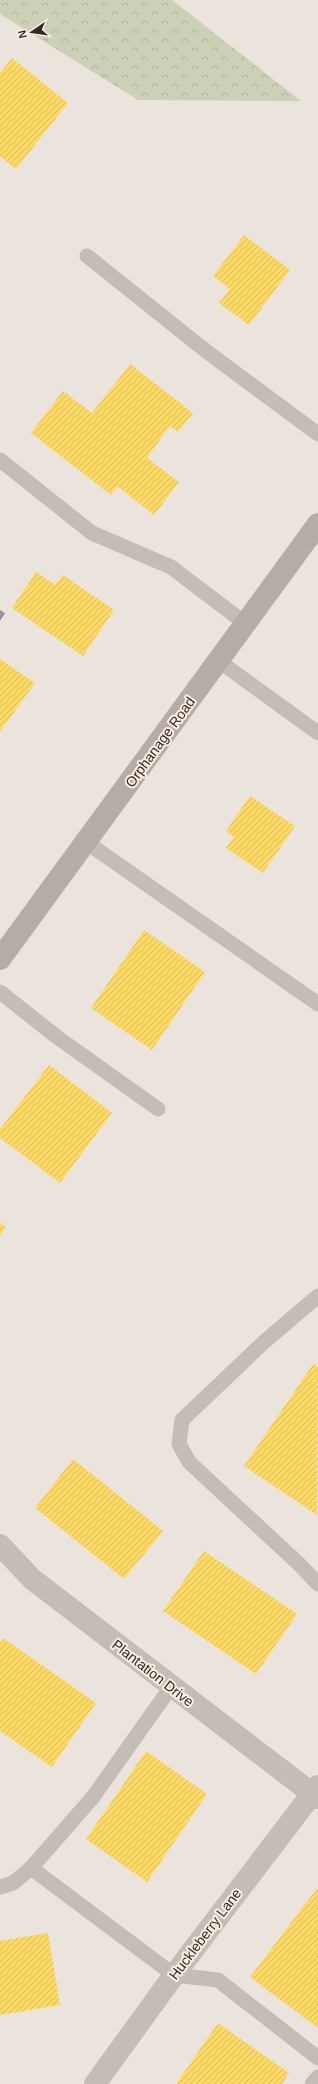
<svg xmlns="http://www.w3.org/2000/svg" width="318" height="2084" font-family="Arial,sans-serif">
  <defs>
    <pattern id="forest-crowns" width="20" height="18" patternUnits="userSpaceOnUse"><rect width="20" height="18" fill="#ccd0b7"/><path d="M2 6a3 3 0 1 1 6 0M12 15a3 3 0 1 1 6 0" fill="none" stroke="#b0b39d"/></pattern>
    <pattern id="homes-hatch" width="6" height="6" patternUnits="userSpaceOnUse"><rect width="6" height="6" fill="#ffd966"/><path d="M-1 1l2-2M0 6l6-6M5 7l2-2" fill="none" stroke="#dbba58"/></pattern>
    <pattern id="industry-hatch" width="6" height="6" patternUnits="userSpaceOnUse"><rect width="6" height="6" fill="#999"/><path d="M-1 1l2-2M0 6l6-6M5 7l2-2" fill="none" stroke="#7e7d7d"/></pattern>
  </defs>
  <rect width="100%" height="100%" fill="#ebe4dd"/>
  <polygon fill="url(#forest-crowns)" points="0,0 172,0 301,101 138,100 0,14"/>
  <g fill="url(#homes-hatch)">
    <polygon points="12,58 68,103 16,169 0,156 0,73"/>
    <polygon points="244,235 290,270 249,325 219,303 230,289 213,276"/>
    <polygon points="130,364 193,413 178,432 170,426 147,458 179,482 154,515 117,486 111,495 31,433 63,391 92,413"/>
    <polygon points="36,572 55,585 63,575 114,610 83,656 12,608"/>
    <polygon points="0,659 35,683 0,732"/>
    <polygon points="250,796 295,826 263,873 226,848 234,837 226,831"/>
    <polygon points="144,930 205,972 152,1050 91,1008"/>
    <polygon points="49,1065 112,1113 60,1183 0,1138 0,1129"/>
    <polygon points="0,1223 6,1227 0,1236"/>
    <polygon points="313,1364 318,1367 317,1515 244,1466"/>
    <polygon points="73,1459 163,1531 124,1579 35,1508"/>
    <polygon points="204,1551 297,1614 256,1674 163,1611"/>
    <polygon points="3,1638 96,1703 52,1767 0,1731 0,1642"/>
    <polygon points="146,1751 207,1794 147,1882 86,1839"/>
    <polygon points="318,1887 318,2028 250,1977"/>
    <polygon points="48,1933 60,2005 0,2015 0,1941"/>
    <polygon points="218,2023 289,2073 282,2084 176,2084"/>
  </g>
  <polygon fill="url(#industry-hatch)" points="0,610 5,613 0,621"/>
  <g fill="none" stroke-linecap="round" stroke-linejoin="round">
    <g stroke="#c4bcb7" stroke-width="15">
      <polyline points="87,256 206,351 318,434"/>
      <polyline points="0,460 92,533 171,567 246,624"/>
      <polyline points="219,661 318,733"/>
      <polyline points="86,842 318,1004"/>
      <polyline points="0,992 57,1037 158,1109"/>
      <polyline points="318,1296 264,1342 182,1420 179,1444 189,1462 300,1565 318,1584"/>
      <polyline points="31,1868 174,1975 218,1980 318,2058"/>
      <polyline points="0,1887 13,1883 31,1868 93,1797 171,1687"/>
      <polyline points="312,2084 318,2077"/>
    </g>
    <g stroke="#c4bcb7" stroke-width="22">
      <polyline points="0,1545 32,1579 318,1798"/>
      <polyline points="95,2084 174,1975 318,1786"/>
    </g>
    <polyline stroke="#b5aca7" stroke-width="22" points="0,959 318,524"/>
  </g>
  <g text-anchor="middle" dominant-baseline="central" stroke-width="4" stroke-linejoin="round" paint-order="stroke">
    <g font-size="14" fill="#342a25" stroke="#f9eee3">
      <text transform="translate(160 742) rotate(-54)">Orphanage Road</text>
      <text transform="translate(153 1673) rotate(38)">Plantation Drive</text>
      <text transform="translate(205 1934) rotate(-53)">Huckleberry Lane</text>
    </g>
  </g>
  <g transform="translate(32 32) rotate(257)" stroke="#f9eee3" stroke-width="3" paint-order="stroke">
  <path d="M0-3L7 15L0 10L-7 15Z" fill="#342a25"/>
  <text y="-6" font-size="11" font-weight="bold" text-anchor="middle" fill="#342a25">N</text>
  </g>
</svg>
